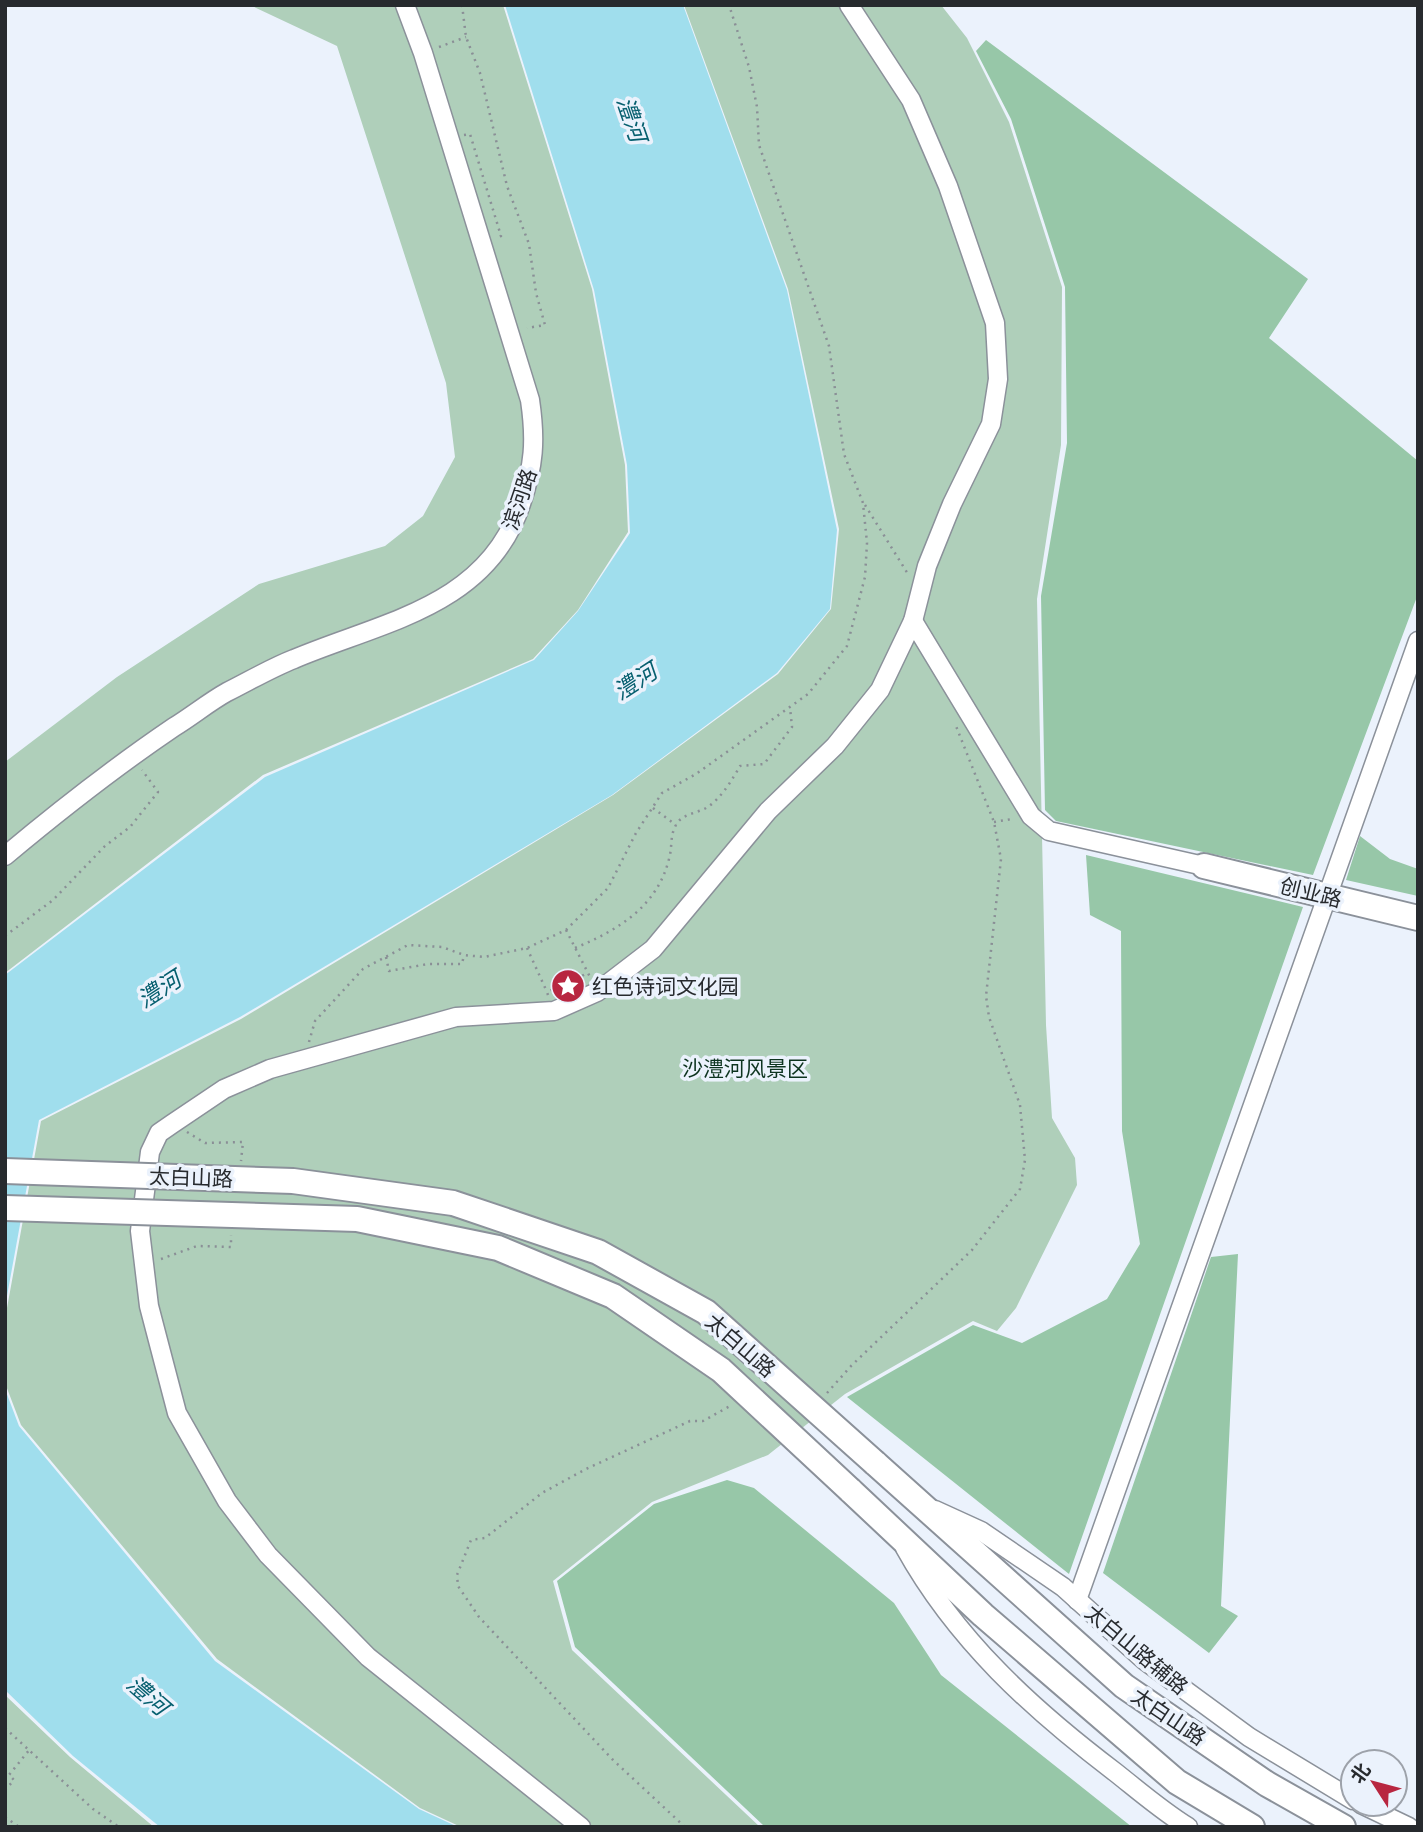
<svg xmlns="http://www.w3.org/2000/svg" width="1423" height="1832" font-family="'Titillium Web','Noto Sans SC',sans-serif">
  <rect width="100%" height="100%" fill="#ebf2fc"/>
  <g fill="#afcfba">
    <polygon points="250,5 503,5 592,289 625,465 628,532 578,610 533,659 263,775 5,973 5,762 117,677 259,584 385,546 423,516 455,457 446,383 337,46"/>
    <polygon points="684,5 941,5 967,38 1009,122 1062,287 1061,445 1037,599 1046,1025 1052,1118 1075,1158 1077,1185 1016,1308 997,1331 973,1321 845,1394 768,1455 652,1502 553,1581 572,1650 760,1827 461,1827 420,1808 217,1659 21,1425 5,1383 5,1319 41,1121 241,1019 613,795 778,674 831,609 839,529 788,289"/>
    <polygon points="5,1695 70,1757 154,1827 5,1827"/>
  </g>
  <g fill="#97c7a8">
    <polygon points="986,40 1308,279 1269,338 1418,461 1418,594 1313,875 1056,821 1045,810 1041,596 1067,443 1065,287 1011,119 976,51"/>
    <polygon points="1360,836 1390,859 1418,869 1418,896 1346,880"/>
    <polygon points="1086,855 1303,907 1069,1574 847,1397 973,1325 1022,1343 1107,1299 1140,1244 1122,1131 1121,931 1090,915"/>
    <polygon points="1238,1254 1221,1606 1238,1616 1209,1653 1103,1573 1211,1257"/>
    <polygon points="727,1480 754,1488 894,1603 941,1675 1132,1827 765,1827 575,1647 557,1581 654,1504"/>
  </g>
  <g fill="#a0deed">
    <polygon points="505,5 683,5 787,290 837,530 830,609 777,673 612,795 240,1017 39,1120 5,1307 5,975 265,777 534,660 578,611 630,533 627,465 594,290"/>
    <polygon points="5,1389 19,1426 215,1661 419,1809 458,1827 160,1827 73,1756 5,1690"/>
  </g>
  <g fill="none" stroke-linecap="round" stroke-linejoin="round">
    <g stroke="#8b919a" stroke-width="21">
      <g id="street">
        <polyline points="913,621 1031,816 1049,831 1204,866"/>
        <path d="M5 856C60 810 115 767 174 727 192 716 209 702 227 692 249 681 271 668 294 659 381 622 487 607 521 504 534 465 536 441 530 400L423 53 405 5"/>
        <polyline points="935,1510 981,1531 1063,1587 1144,1660 1249,1737 1353,1800"/>
        <path d="M905 1548C956 1640 1032 1709 1115 1772 1139 1791 1162 1811 1188 1827"/>
        <polyline points="1077,1600 1418,641"/>
        <polyline points="1361,1804 1409,1827"/>
        <polyline points="581,1827 368,1657 268,1555 227,1501 177,1413 149,1306 140,1231 150,1152 159,1133 172,1124 224,1089 270,1069 456,1017 554,1011 597,992 653,949 768,811 835,746 880,690 913,621 927,566 952,504 991,424 998,379 995,323 948,186 911,100 849,5"/>
      </g>
    </g>
    <g stroke="#8b919a" stroke-width="28">
      <g id="secondary">
        <polyline points="1204,866 1418,918"/>
        <polyline points="875,1463 1124,1686 1267,1784 1343,1827"/>
        <polyline points="850,1490 983,1615 1177,1782 1252,1827"/>
      </g>
    </g>
    <g stroke="#8a8f96" stroke-width="2.5" stroke-dasharray="2 5" stroke-linecap="butt">
      <polyline points="462,5 466,37 480,73 507,186 529,244 536,293 545,325 527,328"/>
      <polyline points="439,47 466,37"/>
      <polyline points="464,135 470,134 501,236 498,237"/>
      <polyline points="865,505 908,574"/>
      <polyline points="653,808 676,825"/>
      <polyline points="994,822 1012,819"/>
      <polyline points="566,930 588,973"/>
      <polyline points="5,936 53,900 105,846 130,827 158,792 142,770"/>
      <polyline points="527,948 547,992"/>
      <path d="M575 948C618 930 657 907 669 859 673 845 669 834 678 822 684 814 697 813 706 808 721 799 732 780 740 766L764 764 792 727 790 707"/>
      <polyline points="386,957 389,971 428,964 462,964 464,955"/>
      <polyline points="548,995 547,992 588,973 590,977"/>
      <polyline points="309,1042 315,1021 363,969 408,945 442,947 464,955 484,957 527,948 566,930 608,888 636,833 662,793 696,774 808,694 847,646 865,577 867,543 863,503 844,454 829,346 759,145 757,107 749,67 729,5"/>
      <polyline points="187,1132 205,1143 243,1142 241,1161"/>
      <polyline points="161,1259 197,1246 231,1247 231,1235"/>
      <polyline points="827,1393 851,1366 972,1250 1020,1189 1025,1160 1020,1105 989,1017 986,996 1001,859 994,822 956,726"/>
      <polyline points="5,1728 93,1809 119,1827"/>
      <polyline points="5,1790 14,1780 9,1775 30,1749"/>
      <polyline points="5,1817 19,1827"/>
      <polyline points="685,1827 612,1759 479,1617 458,1586 457,1575 471,1540 485,1538 542,1493 586,1469 690,1421 703,1421 730,1406"/>
    </g>
    <use href="#street" stroke="#fff" stroke-width="18"/>
    <use href="#secondary" stroke="#fff" stroke-width="24"/>
    <g stroke="#8b919a" stroke-width="28" stroke-linecap="butt">
      <g id="secondary-bridge">
        <polyline points="5,1171 293,1181 453,1203 598,1252 706,1312 875,1463"/>
        <polyline points="5,1208 357,1219 498,1248 613,1296 721,1370 850,1490"/>
      </g>
    </g>
    <use href="#secondary-bridge" stroke="#fff" stroke-width="24"/>
  </g>
  <defs>
    <g id="sight-disc" transform="scale(1.75)"><circle r="9.5" fill="#b82640" stroke="#ebf2fc"/><path d="M0-6L1.8-2.2L6-1.7L2.9 1.2L3.7 5.4L0 3.3L-3.7 5.4L-2.9 1.2L-6-1.7L-1.8-2.2Z" fill="#fff"/></g>
  </defs>
  <g fill-rule="evenodd">
    <use href="#sight-disc" x="568" y="986"/>
  </g>
  <g text-anchor="middle" dominant-baseline="central" stroke-width="7" stroke-linejoin="round" paint-order="stroke">
    <g font-size="21" fill="#272a2e" stroke="#ebf2fc">
      <text transform="translate(519 499) rotate(-71)">滨河路</text>
      <text transform="translate(1311 892) rotate(14)">创业路</text>
      <text transform="translate(191 1177) rotate(2)">太白山路</text>
      <text transform="translate(741 1345) rotate(41)">太白山路</text>
      <text transform="translate(1137 1649) rotate(40)">太白山路辅路</text>
      <text transform="translate(1169 1716) rotate(34)">太白山路</text>
    </g>
    <g font-size="21" fill="#272a2e" stroke="#ebf2fc" text-anchor="start">
      <text x="592" y="986">红色诗词文化园</text>
    </g>
    <g font-size="21" fill="#0d341f" stroke="#ebf2fc">
      <text x="745" y="1068">沙澧河风景区</text>
    </g>
    <g font-size="23" font-style="italic" fill="#065f6f" stroke="#ebf2fc">
      <text transform="translate(632 119) rotate(71)">澧河</text>
      <text transform="translate(635 681) rotate(-33)">澧河</text>
      <text transform="translate(159 989) rotate(-33)">澧河</text>
      <text transform="translate(148 1695) rotate(41)">澧河</text>
    </g>
  </g>
  <rect width="1423" height="1832" fill="none" stroke="#272a2e" stroke-width="14"/>
  <g transform="translate(1374 1783) rotate(306)"><circle r="33" fill="#ebf2fc" stroke="#9da2aa" stroke-width="2"/>
  <path d="M0-5L12 26L0 18L-12 26Z" fill="#b82640"/>
  <text y="-10" font-size="19" font-weight="bold" text-anchor="middle" fill="#272a2e">北</text>
  </g>
</svg>
